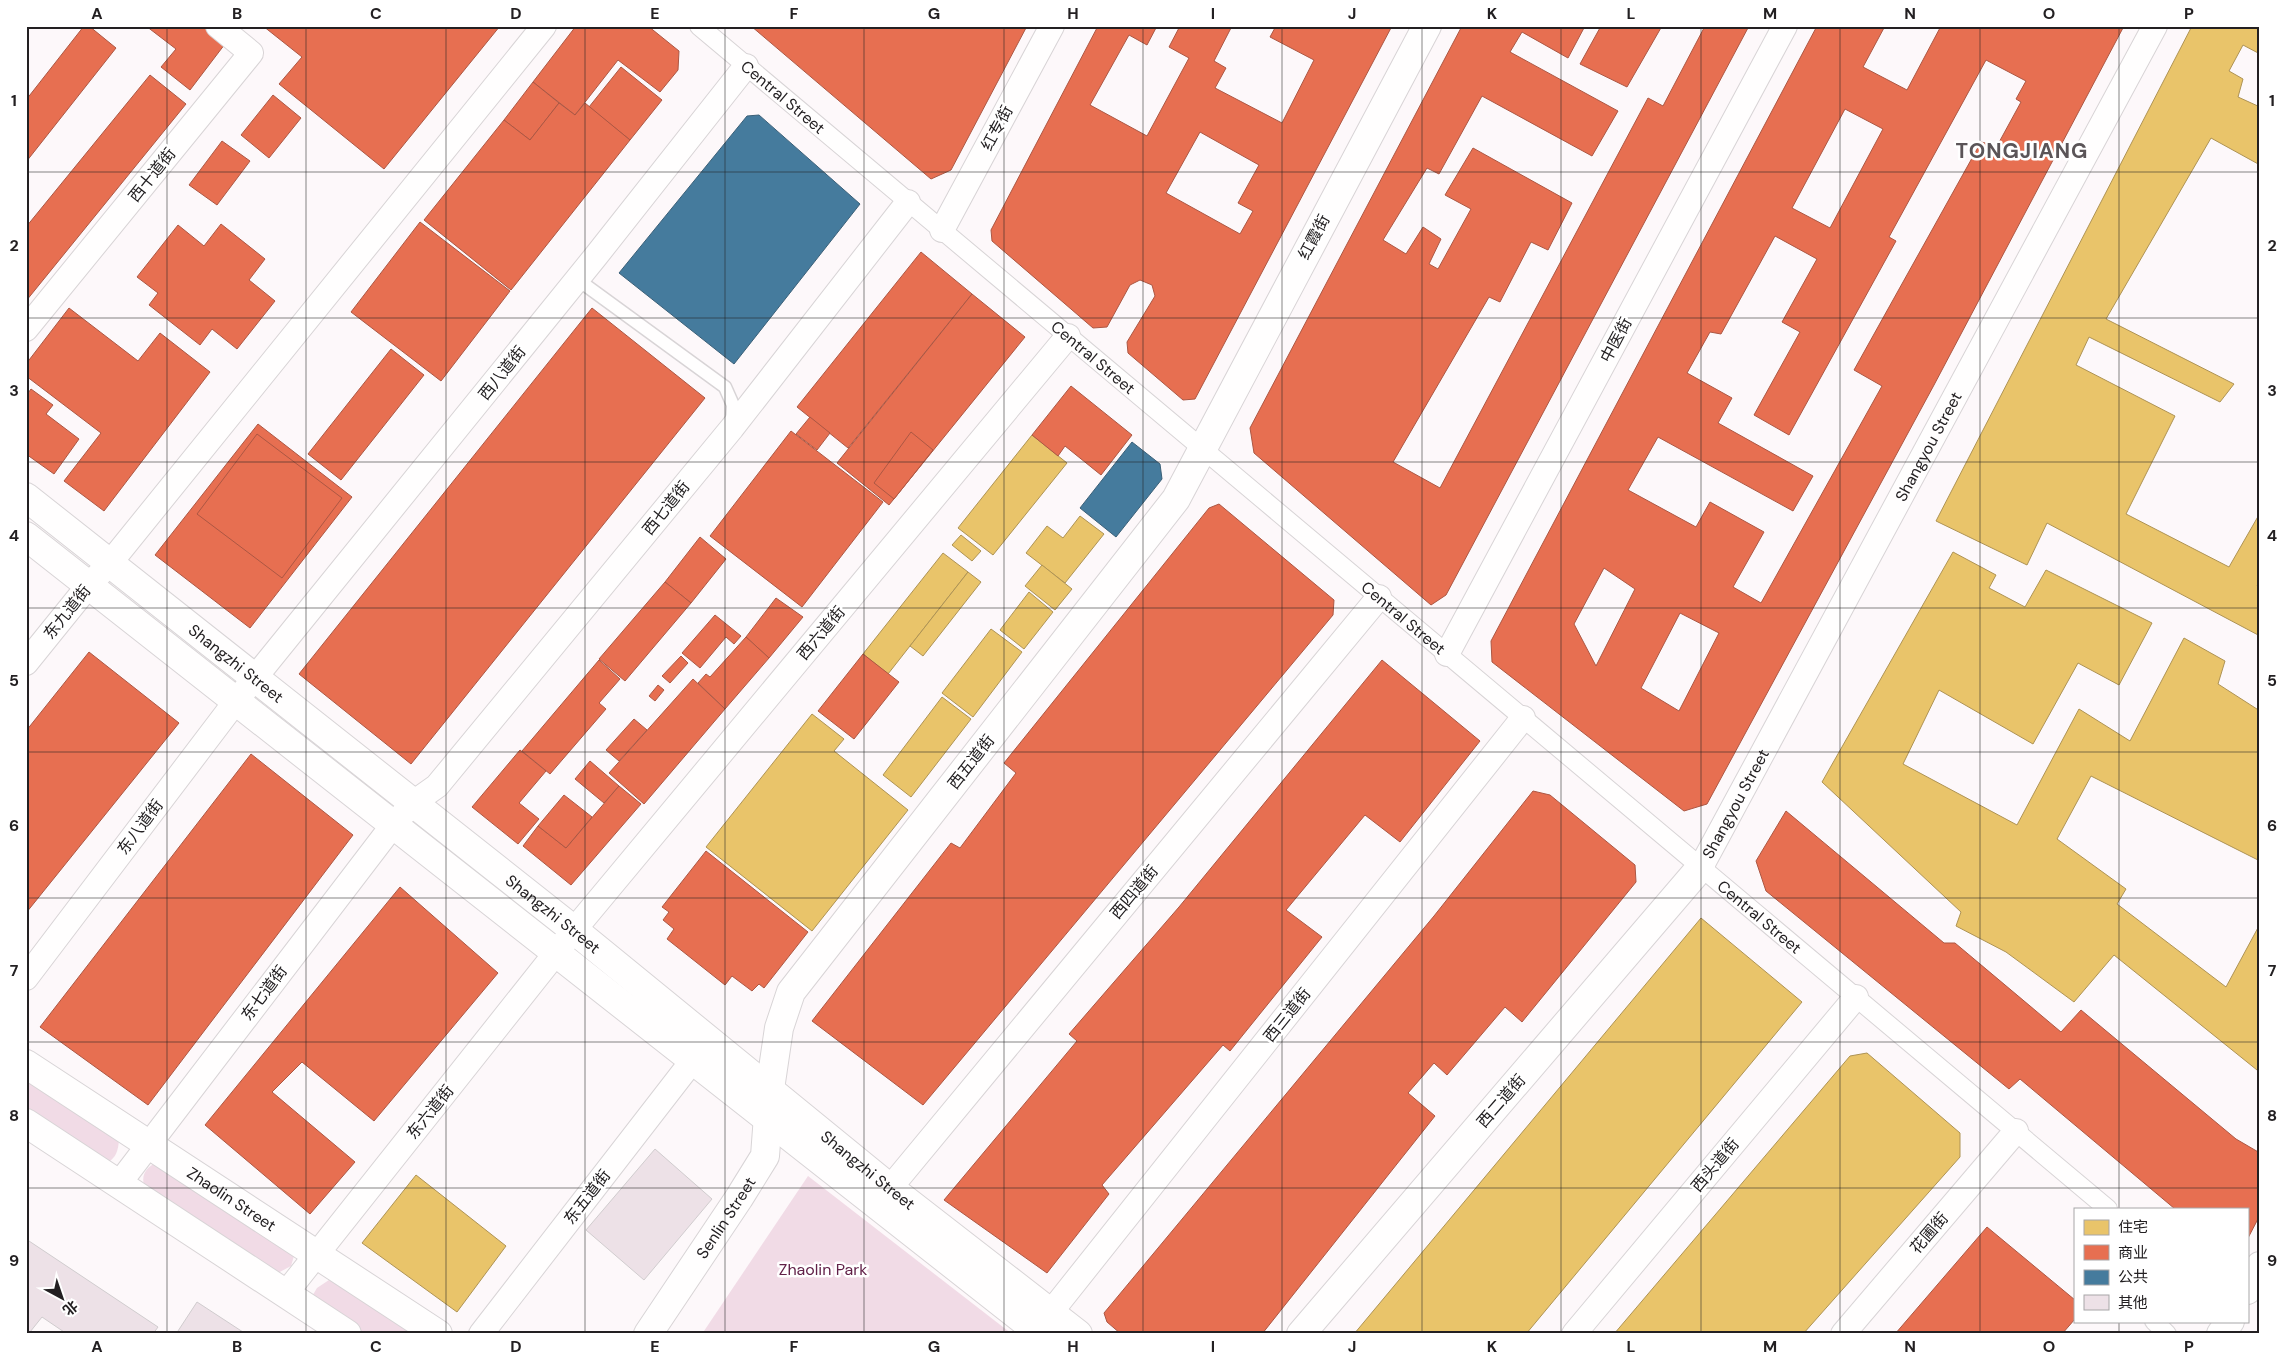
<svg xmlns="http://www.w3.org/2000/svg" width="2286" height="1360" font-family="'DM Sans','Noto Sans SC',sans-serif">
  <rect width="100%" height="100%" fill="#fdf8fa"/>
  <g fill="#f1dbe6">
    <path d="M26 1073 119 1140C118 1150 117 1157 107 1163L26 1112Z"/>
    <path d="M156 1163 291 1250 294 1256 291 1266 276 1274 144 1185C141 1174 147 1167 156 1163Z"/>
    <polygon points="808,1176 1012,1334 702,1334"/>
    <polygon points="329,1280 338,1282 419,1334 362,1334 311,1298 317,1288"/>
  </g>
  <g fill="#e9c46a" stroke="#ae9354">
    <polygon points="2192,26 2260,26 2260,54 2243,45 2229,71 2243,79 2238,97 2260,107 2260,165 2211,138 2106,319 2234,384 2220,402 2089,337 2076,365 2175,416 2126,514 2229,567 2260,513 2260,581 2257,586 2260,588 2260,636 2047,523 2027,565 1936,521"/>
    <polygon points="1032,435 1067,463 993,555 958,528"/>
    <polygon points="1080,516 1104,534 1065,583 1026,553 1047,526 1063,538"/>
    <polygon points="961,535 981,551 972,561 952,545"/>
    <polygon points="1953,552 1996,575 1989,588 2025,607 2046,570 2152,623 2119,685 2078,663 2033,744 1939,690 1903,764 2017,825 2079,709 2130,741 2184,638 2225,661 2218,684 2260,711 2258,860 2091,776 2057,839 2126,889 2117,904 2226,987 2260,924 2260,1065 2257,1070 2114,955 2074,1002 2006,952 1956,926 1961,912 1822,782"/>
    <polygon points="943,553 968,572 888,674 863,654"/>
    <polygon points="1042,565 1072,589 1055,610 1025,586"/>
    <polygon points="968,572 981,582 923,656 910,646"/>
    <polygon points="1029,592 1053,612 1024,649 1000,630"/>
    <polygon points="991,629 1022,652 973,717 942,693"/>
    <polygon points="942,697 971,719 911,797 883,775"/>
    <polygon points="812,714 844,739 834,751 908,810 812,931 706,847"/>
    <polygon points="1701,918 1802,1002 1526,1334 1354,1334"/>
    <polygon points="1867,1053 1960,1133 1960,1157 1803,1334 1614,1334 1850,1056"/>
    <polygon points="416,1175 506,1246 457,1312 362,1243"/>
  </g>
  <g fill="#e76f51" stroke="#ac5743" fill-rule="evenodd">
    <polygon points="84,26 89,26 116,48 26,162 26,100"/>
    <polygon points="146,26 209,26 228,40 190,90 161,67 176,49"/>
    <polygon points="263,26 500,26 384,169 279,84 302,57"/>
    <polygon points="576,26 648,26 679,51 678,70 660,92 618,60 575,115 533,82"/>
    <polygon points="751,26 1027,26 951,170 931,179"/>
    <path d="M1098 26H1157L1147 45 1129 35 1090 105 1147 136 1189 58 1169 47 1180 26H1232L1214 61 1226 68 1215 88 1282 123 1314 60 1270 37 1276 26H1392L1195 399 1183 400 1128 353 1127 342 1155 296 1152 285 1140 280 1130 285 1107 327 1093 328 992 241 991 230ZM1200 132 1259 165 1238 203 1253 211 1240 234 1166 193Z"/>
    <polygon points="1462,26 1585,26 1568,58 1522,32 1510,52 1618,111 1592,156 1482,96 1439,174 1427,168 1383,240 1406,254 1423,227 1441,239 1429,264 1438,269 1471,209 1445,195 1473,148 1572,203 1548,250 1531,242 1500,302 1489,297 1393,462 1440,488 1648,98 1663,106 1705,26 1749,26 1446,595 1431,605 1254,453 1250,428"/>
    <polygon points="1601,26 1662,26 1627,87 1580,64"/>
    <path d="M1817 26H1885L1863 67 1907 90 1941 26H2124L1934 385 1707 804 1684 811 1492 662 1491 641ZM1986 60 2026 81 2016 99 2021 102 1997 146 1981 142 1854 370 1882 386 1761 603 1733 587 1764 532 1710 502 1696 527 1628 490 1658 437 1793 511 1813 476 1718 423 1732 398 1687 373 1710 332 1721 334 1775 236 1817 259 1782 322 1800 332 1754 415 1789 435 1896 241 1889 237ZM1845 109 1883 129 1830 228 1792 208ZM1604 568 1635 589 1596 666 1574 624ZM1680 613 1719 633 1679 711 1641 688Z"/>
    <polygon points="621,67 662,100 630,140 589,107"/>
    <polygon points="150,75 186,104 26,301 26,227"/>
    <polygon points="533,82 559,103 530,140 504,120"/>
    <polygon points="273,95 301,118 269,158 241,135"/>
    <polygon points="559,103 575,115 585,103 630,140 511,290 424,220 504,120 530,140"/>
    <polygon points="222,141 250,161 217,205 189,185"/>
    <polygon points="420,222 510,291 441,381 351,312"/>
    <polygon points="221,224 265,259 249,280 275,301 237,349 212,329 200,345 149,305 158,293 137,277 178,225 204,246"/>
    <polygon points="921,252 972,294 848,448 797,407"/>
    <polygon points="972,294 1025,337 889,505 837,463"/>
    <polygon points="69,308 138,361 160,333 210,372 104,511 64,481 101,433 26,376 26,364"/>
    <polygon points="592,308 705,398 411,764 299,674"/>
    <polygon points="391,349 424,375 341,480 308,454"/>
    <polygon points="1071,386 1132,435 1101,475 1065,446 1058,456 1032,435"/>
    <polygon points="31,389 53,405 46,414 79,439 54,474 26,454 26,396"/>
    <polygon points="810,417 830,433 817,450 796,434"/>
    <polygon points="258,424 352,497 250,628 155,555"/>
    <polygon points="791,431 883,502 802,607 710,536"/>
    <polygon points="911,432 933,450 894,499 874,483"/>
    <polygon points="257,434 342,498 282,578 197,514"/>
    <polygon points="1219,504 1334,600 1333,615 923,1105 812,1021 951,843 960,848 1016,773 1004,763 1209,508"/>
    <polygon points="700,537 726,559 691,603 665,582"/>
    <polygon points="665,582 691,603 625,681 599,659"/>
    <polygon points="776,598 803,617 769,658 746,637"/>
    <polygon points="715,615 741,636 734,644 726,637 700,668 682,653"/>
    <polygon points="746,637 769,658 725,709 698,683 706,674 710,677"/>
    <polygon points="89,652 179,723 26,913 26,731"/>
    <polygon points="863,654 899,682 854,739 818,711"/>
    <polygon points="681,656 688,663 670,683 662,676"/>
    <polygon points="599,660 620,679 599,703 606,709 550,774 522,751"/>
    <polygon points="1382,660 1480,741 1400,842 1365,815 1286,910 1322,937 1230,1051 1223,1045 1102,1185 1109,1194 1047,1273 944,1200 1077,1041 1069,1034 1179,907"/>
    <polygon points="693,679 725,709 644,804 609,773"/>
    <polygon points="658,685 664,690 655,701 649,696"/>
    <polygon points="634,719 647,730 619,761 606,750"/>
    <polygon points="520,750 546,771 519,803 539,819 518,844 472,807"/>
    <polygon points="251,754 353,835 148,1105 40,1027"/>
    <polygon points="590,761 619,786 604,803 575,779"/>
    <polygon points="619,786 641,804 571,885 523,846 538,826 566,848"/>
    <polygon points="1533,791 1550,795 1635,865 1636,882 1522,1022 1505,1007 1447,1075 1434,1063 1408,1093 1435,1116 1262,1334 1121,1334 1107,1322 1104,1313 1434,916"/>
    <polygon points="564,795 592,817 566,848 538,826"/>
    <polygon points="1786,811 1944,943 1955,943 2061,1032 2081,1010 2236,1139 2260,1153 2260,1215 2247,1240 2247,1209 2175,1209 2020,1079 2009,1089 1766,891 1756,861"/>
    <polygon points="706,851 808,932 764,988 759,984 752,991 732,976 725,985 667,939 674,929 663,920 669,912 662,907"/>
    <polygon points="400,887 498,973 374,1121 302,1062 272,1092 355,1162 310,1214 205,1125"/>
    <polygon points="1987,1227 2075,1300 2075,1319 2062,1334 1895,1334"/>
  </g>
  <g fill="#457b9d" stroke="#3b6078">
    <polygon points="759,115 860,204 734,364 619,273 747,116"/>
    <polygon points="1132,442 1160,464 1162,479 1116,537 1080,508"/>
  </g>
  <g fill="#ede1e7" stroke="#d0ccce">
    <polygon points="655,1149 712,1199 644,1280 586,1230"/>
    <polygon points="26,1239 158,1327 153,1334 67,1334 42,1317 30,1332 26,1329"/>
    <polygon points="197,1302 246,1334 176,1334"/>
  </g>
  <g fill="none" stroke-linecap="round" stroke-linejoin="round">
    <g stroke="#d8d4d6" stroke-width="15">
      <polyline id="service" points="577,279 725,387 733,405 732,422"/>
    </g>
    <g stroke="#d8d4d6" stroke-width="20">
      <g id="pedestrian">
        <path id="s1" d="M699 26 2108 1209"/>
        <polyline points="2154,1321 2167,1334"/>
      </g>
    </g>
    <g stroke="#d8d4d6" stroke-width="26">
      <g id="minor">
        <polyline points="942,230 1052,26"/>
        <polyline points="26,329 251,53 218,26"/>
        <polyline points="1447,654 1785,26"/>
        <polyline points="26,663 89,585 110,563 544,26"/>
        <path id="s2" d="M1701 867 2155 26"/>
        <polyline points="26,978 236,701 596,256 746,66"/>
        <polyline points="118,1185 393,825 413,803 437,786 732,428 908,202"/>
        <polyline points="890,1188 1379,597"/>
        <polyline points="286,1293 574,930 1068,336"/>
        <polyline points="1051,1312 1523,718"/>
        <polyline points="481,1334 693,1060"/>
        <polyline points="1574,1334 1856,997"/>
        <polyline points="1843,1334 2016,1131"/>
      </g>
    </g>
    <g stroke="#d8d4d6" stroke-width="30">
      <polyline id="tertiary" points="1301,1334 1701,867"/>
    </g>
    <g stroke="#d8d4d6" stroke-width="30">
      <g id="secondary">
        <path id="s3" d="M26 1064 438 1334"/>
        <polyline points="26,1123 347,1334"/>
        <path id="s4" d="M648 1334 739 1198 765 1156 770 1089 779 1028 791 992 1176 499 1427 26"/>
      </g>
    </g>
    <g stroke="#d8d4d6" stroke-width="30">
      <g id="primary">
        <path id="s5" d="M26 497 574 930 890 1188 1078 1334"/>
        <polyline points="26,536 1041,1334"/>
      </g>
    </g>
    <g stroke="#d8d4d6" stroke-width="30">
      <g id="trunk">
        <polyline points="2247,1290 2260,1266"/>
        <polyline points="2221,1334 2230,1321"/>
      </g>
    </g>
    <use href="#service" stroke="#fffefe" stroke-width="12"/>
    <use href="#pedestrian" stroke="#fffefe" stroke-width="18"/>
    <use href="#minor" stroke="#fffefe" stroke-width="24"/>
    <use href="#tertiary" stroke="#fffefe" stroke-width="28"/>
    <use href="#secondary" stroke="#fffefe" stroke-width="28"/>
    <use href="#primary" stroke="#fffefe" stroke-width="28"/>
    <use href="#trunk" stroke="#fffefe" stroke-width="28"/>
  </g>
  <path fill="none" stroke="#232022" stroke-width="1" stroke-opacity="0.55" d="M167 26V1334M306 26V1334M446 26V1334M585 26V1334M725 26V1334M864 26V1334M1004 26V1334M1143 26V1334M1282 26V1334M1422 26V1334M1561 26V1334M1701 26V1334M1840 26V1334M1980 26V1334M2119 26V1209M26 172H2260M26 318H2260M26 462H2260M26 608H2260M26 752H2260M26 898H2260M26 1042H2260M26 1188H2260M2119 1321V1334"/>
  <g text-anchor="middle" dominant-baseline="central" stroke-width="5" stroke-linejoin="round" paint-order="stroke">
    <g font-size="16" fill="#232022" stroke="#fff">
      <text stroke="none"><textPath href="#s1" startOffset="110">Central Street</textPath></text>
      <text transform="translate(997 128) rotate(-62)">红专街</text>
      <text transform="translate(152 175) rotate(-51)">西十道街</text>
      <text transform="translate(1314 237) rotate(-62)">红霞街</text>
      <text transform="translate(1616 340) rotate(-62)">中医街</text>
      <text stroke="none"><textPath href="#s1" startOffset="515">Central Street</textPath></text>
      <text transform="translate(502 373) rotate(-51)">西八道街</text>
      <text stroke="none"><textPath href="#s2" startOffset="478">Shangyou Street</textPath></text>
      <text transform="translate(666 508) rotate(-51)">西七道街</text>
      <text transform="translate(67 612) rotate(-51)">东九道街</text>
      <text stroke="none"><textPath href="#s1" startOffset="920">Central Street</textPath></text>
      <text transform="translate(821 633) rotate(-50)">西六道街</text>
      <text stroke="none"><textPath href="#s5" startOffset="268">Shangzhi Street</textPath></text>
      <text transform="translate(971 762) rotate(-52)">西五道街</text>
      <text stroke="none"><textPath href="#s2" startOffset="72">Shangyou Street</textPath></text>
      <text transform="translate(140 827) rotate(-53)">东八道街</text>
      <text transform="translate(1134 892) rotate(-50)">西四道街</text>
      <text stroke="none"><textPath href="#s5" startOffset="672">Shangzhi Street</textPath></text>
      <text stroke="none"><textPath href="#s1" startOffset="1385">Central Street</textPath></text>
      <text transform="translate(264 993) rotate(-53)">东七道街</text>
      <text transform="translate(1287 1015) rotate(-51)">西三道街</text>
      <text transform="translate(1501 1101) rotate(-49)">西二道街</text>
      <text transform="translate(430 1112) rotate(-51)">东六道街</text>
      <text transform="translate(1715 1165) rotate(-50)">西头道街</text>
      <text stroke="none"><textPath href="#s5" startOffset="1078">Shangzhi Street</textPath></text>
      <text transform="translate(587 1197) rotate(-52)">东五道街</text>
      <text stroke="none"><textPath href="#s3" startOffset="246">Zhaolin Street</textPath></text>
      <text stroke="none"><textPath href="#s4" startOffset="140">Senlin Street</textPath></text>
      <text transform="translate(1929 1233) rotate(-49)">花圃街</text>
    </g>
    <g font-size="16" fill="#612048" stroke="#fff">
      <text x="823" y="1269">Zhaolin Park</text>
    </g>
    <g font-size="21" font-weight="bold" letter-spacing="1" fill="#5b5558" stroke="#fff">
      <text x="2022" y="151">TONGJIANG</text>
    </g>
  </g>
  <rect width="2286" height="1360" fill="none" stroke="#ffffff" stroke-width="55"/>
  <rect x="2074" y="1208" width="175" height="115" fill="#ffffff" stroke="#a7a6a7"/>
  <rect x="2084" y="1220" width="25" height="15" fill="#e9c46a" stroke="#a7a6a7"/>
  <text x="2118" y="1232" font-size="15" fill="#232022">住宅</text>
  <rect x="2084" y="1245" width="25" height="15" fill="#e76f51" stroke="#a7a6a7"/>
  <text x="2118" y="1258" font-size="15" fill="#232022">商业</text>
  <rect x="2084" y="1270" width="25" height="15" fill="#457b9d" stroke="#a7a6a7"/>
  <text x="2118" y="1282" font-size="15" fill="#232022">公共</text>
  <rect x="2084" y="1295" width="25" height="15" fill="#ede1e7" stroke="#a7a6a7"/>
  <text x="2118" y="1308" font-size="15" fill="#232022">其他</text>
  <g transform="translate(62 1298) rotate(140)" stroke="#ffffff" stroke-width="4" paint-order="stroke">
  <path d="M0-4L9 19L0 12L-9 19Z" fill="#232022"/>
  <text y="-8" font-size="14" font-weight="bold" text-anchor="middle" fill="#232022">北</text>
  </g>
  <rect x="28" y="28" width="2230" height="1304" fill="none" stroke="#232022" stroke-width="2"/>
  <g font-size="16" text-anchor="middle" font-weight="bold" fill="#232022">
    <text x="97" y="19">A</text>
    <text x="237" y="19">B</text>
    <text x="376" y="19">C</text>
    <text x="516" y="19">D</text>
    <text x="655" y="19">E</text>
    <text x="794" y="19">F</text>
    <text x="934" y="19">G</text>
    <text x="1073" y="19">H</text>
    <text x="1213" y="19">I</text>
    <text x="1352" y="19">J</text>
    <text x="1492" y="19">K</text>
    <text x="1631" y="19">L</text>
    <text x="1770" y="19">M</text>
    <text x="1910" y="19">N</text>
    <text x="2049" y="19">O</text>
    <text x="2189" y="19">P</text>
    <text x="14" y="106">1</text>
    <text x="2272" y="106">1</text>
    <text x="14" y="251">2</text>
    <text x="2272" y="251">2</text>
    <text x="14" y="396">3</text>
    <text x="2272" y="396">3</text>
    <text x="14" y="541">4</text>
    <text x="2272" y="541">4</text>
    <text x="14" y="686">5</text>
    <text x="2272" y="686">5</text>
    <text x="14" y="831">6</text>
    <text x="2272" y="831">6</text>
    <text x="14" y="976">7</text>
    <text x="2272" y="976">7</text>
    <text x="14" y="1121">8</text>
    <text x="2272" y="1121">8</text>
    <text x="14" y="1266">9</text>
    <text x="2272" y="1266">9</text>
    <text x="97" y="1352">A</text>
    <text x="237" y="1352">B</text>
    <text x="376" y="1352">C</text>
    <text x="516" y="1352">D</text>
    <text x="655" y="1352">E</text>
    <text x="794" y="1352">F</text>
    <text x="934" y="1352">G</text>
    <text x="1073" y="1352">H</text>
    <text x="1213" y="1352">I</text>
    <text x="1352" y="1352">J</text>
    <text x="1492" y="1352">K</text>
    <text x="1631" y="1352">L</text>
    <text x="1770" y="1352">M</text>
    <text x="1910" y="1352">N</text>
    <text x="2049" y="1352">O</text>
    <text x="2189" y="1352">P</text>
  </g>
</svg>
